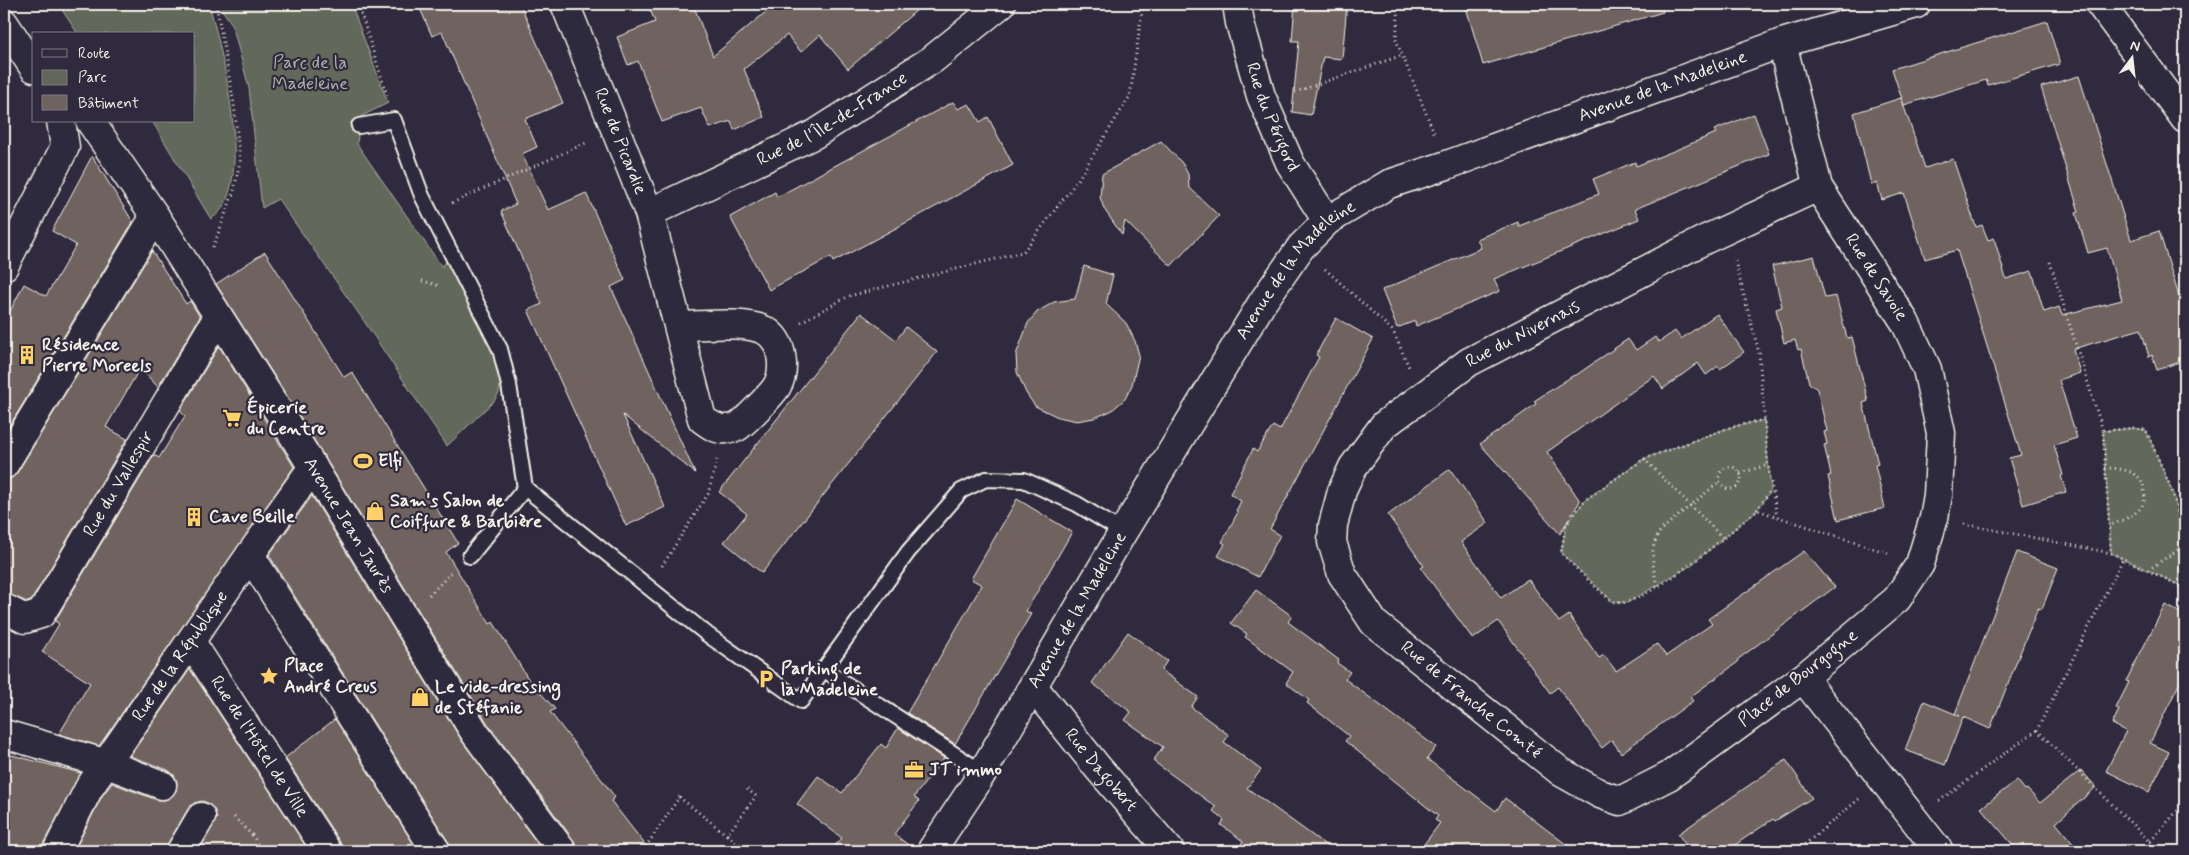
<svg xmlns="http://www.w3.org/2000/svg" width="2189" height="855" font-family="Mynerve,sans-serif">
  <rect width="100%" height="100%" fill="#2f2a3d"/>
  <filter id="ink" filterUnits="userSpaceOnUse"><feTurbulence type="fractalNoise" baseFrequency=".02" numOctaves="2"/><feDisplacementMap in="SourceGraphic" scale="10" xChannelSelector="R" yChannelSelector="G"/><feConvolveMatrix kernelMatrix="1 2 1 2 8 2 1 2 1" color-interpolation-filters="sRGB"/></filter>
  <g filter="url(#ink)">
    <g fill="#62675a" stroke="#abaca1">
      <path d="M58 4H209C221 47 258 191 211 219L209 216 152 121H194V34H78Z"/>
      <polygon points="221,4 351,4 388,103 360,117 357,144 442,267 447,260 497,353 501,378 499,393 494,401 447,446 364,321 278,199 262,208 249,88 232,24 222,10"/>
      <polygon points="1764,420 1771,490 1757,510 1690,566 1627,603 1613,602 1561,553 1566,525 1585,500 1643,459 1731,427"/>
      <polygon points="2133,428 2146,430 2173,493 2185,542 2185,588 2111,553 2103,431"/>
    </g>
    <g fill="#6f635f" stroke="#f4f1e8">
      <polygon points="418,4 520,4 563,103 525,119 537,147 522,154 548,210 586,193 625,280 611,287 695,473 623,415 665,507 626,526 528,310 542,304 501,211 516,204 442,32 432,36"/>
      <polygon points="648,4 693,4 713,56 767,11 762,4 924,4 848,69 820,35 801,52 787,35 744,69 764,117 734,130 731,121 710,128 701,108 662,122 638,61 628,65 617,37 655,22"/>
      <polygon points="1295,4 1347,4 1342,59 1323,57 1311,115 1292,112 1299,41 1292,41"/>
      <polygon points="1465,4 1661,4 1663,12 1483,65"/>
      <polygon points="2047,21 2060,64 1988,85 1986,80 1904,105 1892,69"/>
      <polygon points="2079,76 2131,240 2159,231 2185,316 2185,360 2157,370 2152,355 2149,357 2141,329 2073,349 2080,373 2059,380 2077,438 2054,445 2063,475 2061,476 2066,492 2023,505 2009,458 2021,455 1957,250 1925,259 1904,193 1882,200 1877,183 1871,184 1854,113 1901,98 1925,168 1953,159 1976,227 1982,225 1988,240 1994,238 2006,279 2032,271 2044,312 2059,307 2062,315 2122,300 2107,248 2088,253 2076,213 2079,212 2041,87"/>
      <polygon points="953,102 958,109 969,104 980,122 988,117 1013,165 833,262 831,257 769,290 730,217 775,192 777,197"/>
      <polygon points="1754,114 1769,154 1635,209 1639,219 1494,279 1500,291 1416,326 1415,321 1397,328 1382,290 1481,248 1477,239 1518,222 1519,226 1599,194 1593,179 1635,162 1636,166 1676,150 1716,133 1714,130"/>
      <polygon points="1161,141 1182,163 1188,174 1189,187 1219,216 1171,266 1125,221 1122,235 1104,209 1100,197 1102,174"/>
      <polygon points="92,156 133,222 4,435 4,323 24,284 46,296 76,245 52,231"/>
      <polygon points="152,251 186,304 190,301 200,317 158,387 140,368 106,427 127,439 31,601 27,602 4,592 4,481 12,478 17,473"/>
      <polygon points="265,252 344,377 352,372 458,543 446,552 490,624 493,622 529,680 555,709 550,712 615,797 611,801 650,851 577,851 575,842 488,724 297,412 216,284"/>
      <polygon points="1814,256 1825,298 1836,296 1847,338 1852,337 1868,401 1863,403 1878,464 1875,465 1885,508 1838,520 1828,476 1831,475 1824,445 1827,444 1824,432 1827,431 1817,389 1809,383 1801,349 1798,350 1795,340 1784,343 1776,309 1782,307 1772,266"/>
      <polygon points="1084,266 1113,275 1106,304 1126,323 1135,341 1139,355 1132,385 1125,399 1111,411 1094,418 1077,421 1058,417 1035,406 1026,393 1017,372 1016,355 1028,323 1037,312 1054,302 1075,299"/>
      <polygon points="861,313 896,340 906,327 937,352 762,573 724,542 747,514 719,492"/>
      <polygon points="1717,314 1744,352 1720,369 1718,366 1706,375 1698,363 1663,389 1654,376 1547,452 1580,501 1560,534 1480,444 1536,404 1534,401 1574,375 1575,376 1628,339 1636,350 1655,337 1659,342 1675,331 1681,339"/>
      <polygon points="1336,318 1373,339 1270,529 1280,535 1258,577 1218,556 1225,544 1222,542 1238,512 1236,511 1241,501 1230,494 1253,449 1257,452 1273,426 1280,430 1319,357 1316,355"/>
      <polygon points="219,346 294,467 99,746 59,734 90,683 42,652 59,624 55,621 154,455 159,458 185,416 180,411"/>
      <polygon points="1450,469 1488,523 1461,542 1501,598 1528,579 1559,622 1569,615 1599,658 1604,655 1616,671 1657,644 1666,656 1712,624 1708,619 1804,551 1835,587 1737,660 1738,662 1690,697 1693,701 1621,753 1612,740 1602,748 1558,687 1550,693 1498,621 1473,639 1421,568 1424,566 1388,515"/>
      <polygon points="312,496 462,741 543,851 451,851 449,843 269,555"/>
      <polygon points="1017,499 1072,532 1026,611 1031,614 955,744 907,713 982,585 971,579"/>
      <polygon points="2017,552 2058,568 2042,609 2038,608 1990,729 1963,717 1945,765 1905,750 1924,701 1960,716 1955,714"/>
      <polygon points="1256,590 1292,616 1288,622 1339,660 1337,663 1350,672 1345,679 1436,747 1427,759 1496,811 1505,798 1575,851 1419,851 1440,823 1435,820 1438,816 1345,741 1349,736 1307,703 1309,700 1286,683 1293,672 1245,637 1247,634 1231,623"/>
      <polygon points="2165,605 2185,615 2185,672 2150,743 2169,752 2149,792 2106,771 2126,731 2112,724 2119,710 2116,708 2129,682 2126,681"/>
      <polygon points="1128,632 1167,661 1161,670 1198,697 1191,707 1229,735 1224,742 1261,770 1247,788 1334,851 1237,851 1243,841 1221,825 1224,820 1213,811 1216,807 1153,761 1163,747 1125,720 1131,712 1092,683"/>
      <polygon points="190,669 309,851 199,851 217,818 214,809 208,803 202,801 194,803 188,809 168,843 165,851 74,851 102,796 112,783 157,800 165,800 171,797 176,791 177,782 174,775 168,770 130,756"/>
      <polygon points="335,719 418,851 342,851 340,842 285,758"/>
      <polygon points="898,728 944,758 914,797 919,801 894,834 916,851 830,851 842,838 797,804 818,776 842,793 881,744 886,748"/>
      <polygon points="4,753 81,773 43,844 41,851 4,851"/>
      <polygon points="1786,760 1812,798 1775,821 1773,819 1726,851 1690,851 1678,834"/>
      <polygon points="2081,770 2096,787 2056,823 2079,851 2018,851 1981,808 2017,780 2025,790 2027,789 2040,803"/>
    </g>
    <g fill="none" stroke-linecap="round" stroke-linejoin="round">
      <g stroke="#f4f1e8" stroke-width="18">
        <g id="lane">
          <polyline points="359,126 394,120 422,196 500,349 509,385 525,488 470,556"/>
          <polyline points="525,488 708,635 801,701 908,552 961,491 986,479 1024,480 1077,504 1123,532"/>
          <polyline points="823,669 982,772"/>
        </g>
      </g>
      <g stroke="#f4f1e8" stroke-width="31">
        <g id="street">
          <path id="s1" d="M565 4 649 213 702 419C710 425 717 430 726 429 729 429 734 428 737 427 744 423 774 392 777 386 786 370 783 341 766 331 745 320 703 326 679 326"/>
          <path id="s2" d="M1237 4 1240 23 1261 96 1290 163 1327 221"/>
          <polyline points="2100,4 2185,119"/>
          <path id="s3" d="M1782 43 1818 187 1905 322 1927 369 1941 433 1938 495 1934 518 1920 564 1897 599 1803 678 1669 776 1620 801 1600 794 1561 772 1374 623 1342 574 1332 542 1333 525 1342 491 1353 467 1384 425 1469 362 1704 240 1818 187"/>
          <path id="s4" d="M649 213 815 134 933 59 1001 4"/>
          <polyline points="4,266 65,147 61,121"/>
          <polyline points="4,465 155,216"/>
          <polyline points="250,555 436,851"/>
          <path id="s5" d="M4 608 25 619 41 614 218 317"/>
          <path id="s6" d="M191 642 327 851"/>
          <polyline points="1803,678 1939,851"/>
          <path id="s7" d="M1034 688 1098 768 1170 851"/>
          <polyline points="4,734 107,764 162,785"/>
          <path id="s8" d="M57 851 89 788 250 555 313 467"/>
          <polyline points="181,851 201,817"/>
        </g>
      </g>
      <g stroke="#f4f1e8" stroke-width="31">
        <g id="secondary">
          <polyline points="4,23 34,68"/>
          <path id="s9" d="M90 121 155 216 284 420 475 733 562 851"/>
          <path id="s10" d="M931 851 975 785 1123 532 1262 303 1301 247 1327 221 1389 184 1447 165 1782 43 1916 4"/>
        </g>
      </g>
      <g stroke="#f4f1e8" stroke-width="3" stroke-dasharray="1 4" stroke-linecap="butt">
        <polyline points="358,4 387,95"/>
        <polyline points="1399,4 1396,40 1435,135"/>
        <polyline points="1295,92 1403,55"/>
        <polyline points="452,203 586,143"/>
        <polyline points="213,247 234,191 240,161 234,104 216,4"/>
        <polyline points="1735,261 1759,353 1768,465 1777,517"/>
        <polyline points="2050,262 2103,431 2111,553"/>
        <polyline points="1325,269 1393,331 1409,367"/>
        <polyline points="422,281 440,286"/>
        <polyline points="801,322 849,296 1023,252 1077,181 1130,96 1143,4"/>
        <path d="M1764 420 1731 427 1644 459 1585 500 1566 525 1561 553C1569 561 1607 600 1615 602 1641 611 1734 529 1757 510L1888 553"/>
        <polyline points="2103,431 2133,428 2146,430 2173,493 2185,542"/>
        <polyline points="1644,459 1723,538"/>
        <circle cx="1730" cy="478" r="11"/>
        <path d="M2105 468C2121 468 2143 471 2144 490 2145 495 2145 501 2142 506 2135 516 2120 521 2109 526"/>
        <polyline points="1740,473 1768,465"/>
        <polyline points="1757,510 1771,490"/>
        <polyline points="1964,524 2111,553 2185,588"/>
        <polyline points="662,566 708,494 717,460"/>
        <polyline points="2148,570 2185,545"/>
        <path d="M1657 586C1653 565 1648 549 1661 530L1719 482"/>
        <polyline points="429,595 451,573"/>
        <polyline points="2037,730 2150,842 2185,802"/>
        <polyline points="679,797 727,835 756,796 747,789"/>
        <polyline points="1939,801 2037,730 2123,559"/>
        <polyline points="234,817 253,836 262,851"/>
        <polyline points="727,835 749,851"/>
        <polyline points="2150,842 2156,851"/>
        <polyline points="643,851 682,793"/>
        <polyline points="1797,851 1859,799"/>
      </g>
      <use href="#lane" stroke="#2f2a3d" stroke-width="14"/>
      <use href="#street" stroke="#2f2a3d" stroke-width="28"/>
      <use href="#secondary" stroke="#2f2a3d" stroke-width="28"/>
    </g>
  </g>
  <defs>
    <g id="building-bare" transform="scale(1.5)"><path d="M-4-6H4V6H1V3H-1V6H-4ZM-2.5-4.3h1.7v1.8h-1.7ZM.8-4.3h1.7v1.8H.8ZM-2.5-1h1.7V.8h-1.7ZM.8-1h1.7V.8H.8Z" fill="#ffd166" stroke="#2f2a3d" stroke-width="2.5" paint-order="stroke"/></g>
    <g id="supermarket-bare" transform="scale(1.5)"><path d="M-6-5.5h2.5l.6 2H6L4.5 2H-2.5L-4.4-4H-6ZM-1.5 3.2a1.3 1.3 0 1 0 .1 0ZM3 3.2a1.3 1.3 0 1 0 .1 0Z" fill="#ffd166" stroke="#2f2a3d" stroke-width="2.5" paint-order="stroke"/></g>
    <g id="stadium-bare" transform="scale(1.5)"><path d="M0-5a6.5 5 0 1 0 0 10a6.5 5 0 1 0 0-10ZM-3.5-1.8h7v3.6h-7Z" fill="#ffd166" stroke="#2f2a3d" stroke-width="2.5" paint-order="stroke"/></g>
    <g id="shop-bare" transform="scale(1.5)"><path d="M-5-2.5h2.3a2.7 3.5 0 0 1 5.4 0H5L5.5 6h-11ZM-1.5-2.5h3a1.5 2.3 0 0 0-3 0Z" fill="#ffd166" stroke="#2f2a3d" stroke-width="2.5" paint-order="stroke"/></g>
    <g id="sight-bare" transform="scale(1.5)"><path d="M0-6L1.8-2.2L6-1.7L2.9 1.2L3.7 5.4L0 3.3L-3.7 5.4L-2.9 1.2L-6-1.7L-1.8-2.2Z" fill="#ffd166" stroke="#2f2a3d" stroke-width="2.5" paint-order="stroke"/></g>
    <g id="parking-bare" transform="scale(1.5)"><path d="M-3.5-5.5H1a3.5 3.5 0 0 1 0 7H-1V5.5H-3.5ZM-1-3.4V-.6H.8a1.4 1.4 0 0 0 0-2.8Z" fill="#ffd166" stroke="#2f2a3d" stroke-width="2.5" paint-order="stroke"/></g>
    <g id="office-bare" transform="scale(1.5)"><path d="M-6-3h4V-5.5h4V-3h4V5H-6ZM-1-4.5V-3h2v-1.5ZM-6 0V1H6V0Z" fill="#ffd166" stroke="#2f2a3d" stroke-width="2.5" paint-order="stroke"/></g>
  </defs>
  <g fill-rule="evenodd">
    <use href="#building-bare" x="27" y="355"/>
    <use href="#supermarket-bare" x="232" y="418"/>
    <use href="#stadium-bare" x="363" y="461"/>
    <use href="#shop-bare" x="375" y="511"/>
    <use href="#building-bare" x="194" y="517"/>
    <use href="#sight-bare" x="269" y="676"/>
    <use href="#parking-bare" x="766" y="679"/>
    <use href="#shop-bare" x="420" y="697"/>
    <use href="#office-bare" x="914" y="770"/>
  </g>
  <g text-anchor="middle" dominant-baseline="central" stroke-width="4.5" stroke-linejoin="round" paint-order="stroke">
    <g font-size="18" fill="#b2b3a8" stroke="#2f2a3d">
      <text x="310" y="63">Parc de la<tspan x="310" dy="21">Madeleine</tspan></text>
    </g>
    <g font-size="18" fill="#f4f1e8" stroke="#2f2a3d">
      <text stroke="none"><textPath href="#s10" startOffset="1108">Avenue de la Madeleine</textPath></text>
      <text stroke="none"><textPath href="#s2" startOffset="119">Rue du Périgord</textPath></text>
      <text stroke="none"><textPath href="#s4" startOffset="206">Rue de l'Île-de-France</textPath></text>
      <text stroke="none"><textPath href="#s1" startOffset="148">Rue de Picardie</textPath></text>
      <text stroke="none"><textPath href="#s10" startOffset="688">Avenue de la Madeleine</textPath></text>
      <text stroke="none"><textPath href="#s3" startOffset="256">Rue de Savoie</textPath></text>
      <text stroke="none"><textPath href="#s3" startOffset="1640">Rue du Nivernais</textPath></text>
      <text stroke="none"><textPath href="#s5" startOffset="192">Rue du Vallespir</textPath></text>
      <text stroke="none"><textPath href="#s9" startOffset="480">Avenue Jean Jaurès</textPath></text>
      <text stroke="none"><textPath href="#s10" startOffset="282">Avenue de la Madeleine</textPath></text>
      <text stroke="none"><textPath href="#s8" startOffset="231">Rue de la République</textPath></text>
      <text transform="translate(1798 678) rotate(-38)">Place de Bourgogne</text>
      <text transform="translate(1471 700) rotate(39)">Rue de Franche Comté</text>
      <text stroke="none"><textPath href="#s6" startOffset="125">Rue de l'Hôtel de Ville</textPath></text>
      <text stroke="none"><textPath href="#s7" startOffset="106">Rue Dagobert</textPath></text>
    </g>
    <g font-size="18" font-weight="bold" fill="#f4f1e8" stroke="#2f2a3d" text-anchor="start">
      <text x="42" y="345">Résidence<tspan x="42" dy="21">Pierre Moreels</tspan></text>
      <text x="247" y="408">Épicerie<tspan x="247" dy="21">du Centre</tspan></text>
      <text x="378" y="461">Elfi</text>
      <text x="390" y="501">Sam's Salon de<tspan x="390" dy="21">Coiffure &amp; Barbière</tspan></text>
      <text x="209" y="517">Cave Beille</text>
      <text x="284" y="666">Place<tspan x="284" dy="21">André Creus</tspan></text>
      <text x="781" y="669">Parking de<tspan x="781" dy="21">la Madeleine</tspan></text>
      <text x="435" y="687">Le vide-dressing<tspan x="435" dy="21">de Stéfanie</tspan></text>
      <text x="929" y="770">JT immo</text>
    </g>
  </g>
  <rect width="2189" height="855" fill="none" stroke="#2f2a3d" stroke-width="20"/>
  <rect x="10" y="10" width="2169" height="835" fill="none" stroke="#f4f1e8" stroke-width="2" filter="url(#ink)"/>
  <rect x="32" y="32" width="162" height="90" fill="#2f2a3d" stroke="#7e7a81"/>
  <rect x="42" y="49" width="25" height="8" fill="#2f2a3d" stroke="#7e7a81"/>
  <text x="78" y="58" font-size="15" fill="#f4f1e8">Route</text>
  <rect x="42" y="70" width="25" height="15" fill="#62675a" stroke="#7e7a81"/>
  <text x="78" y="82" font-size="15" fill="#f4f1e8">Parc</text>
  <rect x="42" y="95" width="25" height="15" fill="#6f635f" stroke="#7e7a81"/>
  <text x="78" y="108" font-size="15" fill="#f4f1e8">Bâtiment</text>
  <g transform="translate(2132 58) rotate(15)" stroke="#2f2a3d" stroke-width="4" paint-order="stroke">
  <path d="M0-4L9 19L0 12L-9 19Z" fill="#f4f1e8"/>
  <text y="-8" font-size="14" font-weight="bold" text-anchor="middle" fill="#f4f1e8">N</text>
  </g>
</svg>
